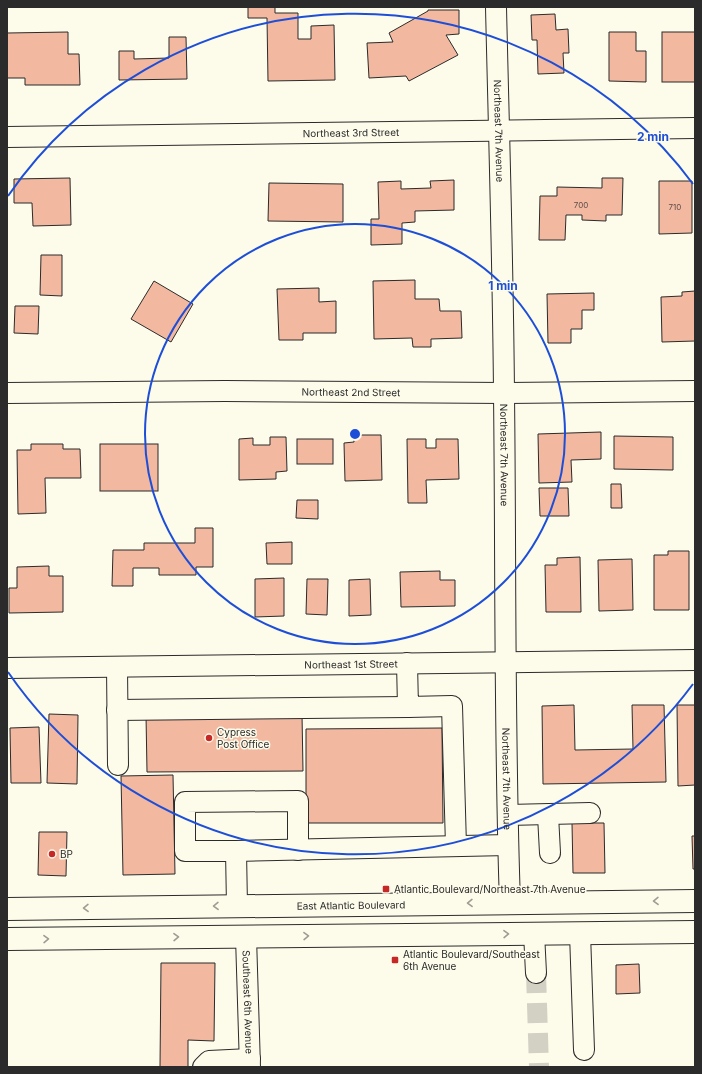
<svg xmlns="http://www.w3.org/2000/svg" width="702" height="1074" font-family="Inter,sans-serif">
  <rect width="100%" height="100%" fill="#fdfbea"/>
  <g fill="#f2b8a0" stroke="#2b2b2b">
    <polygon points="248,7 275,7 275,13 298,13 298,39 311,39 311,26 334,25 335,80 268,81 267,18 248,18"/>
    <polygon points="428,10 459,10 459,34 446,35 458,55 409,81 406,76 369,78 367,43 393,42 389,33 428,11"/>
    <polygon points="555,14 556,30 568,29 569,53 563,53 564,73 538,74 537,40 532,40 531,15"/>
    <polygon points="68,32 68,54 79,54 80,85 25,85 25,78 7,78 7,33"/>
    <polygon points="609,32 636,32 636,51 646,51 646,82 609,81"/>
    <rect x="662" y="32" width="33" height="50"/>
    <polygon points="169,37 186,37 187,79 119,80 119,51 134,51 134,59 169,58"/>
    <polygon points="70,178 71,225 33,226 32,203 14,203 14,179"/>
    <polygon points="602,178 623,178 622,215 606,215 606,221 582,220 582,215 566,215 565,240 539,240 540,196 557,196 557,187 602,188"/>
    <polygon points="454,180 454,210 415,211 415,222 402,223 402,244 371,245 371,219 379,219 378,182 401,181 401,189 431,188 430,181"/>
    <polygon points="659,181 692,181 692,233 659,234"/>
    <polygon points="269,183 343,184 343,222 268,221"/>
    <polygon points="41,255 62,255 62,296 40,295"/>
    <polygon points="415,280 415,299 439,299 440,311 461,311 462,338 431,339 431,347 413,347 412,338 374,339 373,281"/>
    <polygon points="154,281 193,304 171,342 131,319"/>
    <polygon points="319,288 319,302 336,301 336,333 303,333 303,340 279,340 277,289"/>
    <polygon points="695,291 695,341 662,342 661,297 682,296 682,292"/>
    <polygon points="594,293 594,310 582,310 582,329 571,329 571,343 548,343 547,294"/>
    <polygon points="15,306 39,306 38,334 14,333"/>
    <polygon points="601,432 601,459 571,460 572,482 539,483 538,434"/>
    <polygon points="354,435 381,435 382,480 345,481 344,443 354,442"/>
    <polygon points="614,436 673,437 673,470 614,469"/>
    <polygon points="270,437 286,437 287,471 276,472 276,479 239,480 239,439 253,438 253,445 270,445"/>
    <rect x="297" y="439" width="36" height="25"/>
    <polygon points="407,439 426,439 426,448 436,448 436,439 458,439 459,479 426,480 427,503 408,503"/>
    <polygon points="31,444 63,444 63,449 80,449 81,478 45,478 46,513 18,514 17,450 31,450"/>
    <rect x="100" y="444" width="58" height="47"/>
    <polygon points="611,484 621,484 622,508 611,508"/>
    <polygon points="539,488 568,488 569,516 540,516"/>
    <polygon points="297,500 318,500 318,519 296,518"/>
    <polygon points="195,528 213,528 213,567 196,567 196,575 159,575 159,568 133,568 133,586 112,586 113,550 144,550 144,543 195,543"/>
    <polygon points="292,542 292,564 267,564 266,543"/>
    <polygon points="668,551 689,551 689,610 654,610 654,555 668,555"/>
    <polygon points="580,557 581,612 546,612 545,565 557,565 557,558"/>
    <polygon points="632,559 633,610 599,611 598,560"/>
    <polygon points="49,566 49,576 63,576 63,612 9,613 9,588 17,588 17,567"/>
    <polygon points="440,571 440,580 455,580 455,606 401,607 400,572"/>
    <polygon points="284,578 284,616 255,617 255,579"/>
    <polygon points="307,579 328,579 327,615 306,614"/>
    <polygon points="370,579 371,615 349,616 349,580"/>
    <polygon points="574,705 575,750 633,749 632,705 664,705 666,782 543,784 542,706"/>
    <polygon points="677,705 695,705 695,785 678,786"/>
    <polygon points="49,714 78,715 77,784 47,783"/>
    <polygon points="302,714 303,771 147,772 146,715"/>
    <polygon points="39,727 41,783 11,783 10,728"/>
    <polygon points="442,728 443,823 306,823 306,729"/>
    <polygon points="173,775 175,874 123,875 121,776"/>
    <polygon points="572,823 604,823 605,873 573,873"/>
    <polygon points="39,832 67,832 66,876 38,875"/>
    <polygon points="692,836 695,836 695,869 693,869"/>
    <polygon points="161,963 215,963 214,1041 188,1040 188,1067 160,1067"/>
    <polygon points="639,964 640,993 616,994 616,965"/>
  </g>
  <g fill="none" stroke-linecap="round" stroke-linejoin="round">
    <polyline stroke="#d3d1c4" stroke-width="20" stroke-dasharray="20 10" stroke-linecap="butt" points="536,973 539,1067"/>
    <g stroke="#2b2b2b" stroke-width="22">
      <g id="minor">
        <path id="s1" d="M496 7C499 136 503 265 504 394 506 564 504 733 510 903"/>
        <path id="s2" d="M7 137 695 128"/>
        <path id="s3" d="M7 393 225 391 504 393 695 391"/>
        <polyline points="407,663 408,707 452,706 456,846"/>
        <polyline points="117,667 118,765"/>
        <path id="s4" d="M7 668 695 660"/>
        <polyline points="117,710 408,707"/>
        <polyline points="508,815 590,813"/>
        <polyline points="548,815 550,853"/>
        <polyline points="236,851 185,851 185,802 298,801 298,850"/>
        <polyline points="237,906 236,851 508,845"/>
        <polyline points="534,933 536,973"/>
        <polyline points="580,933 584,1050"/>
        <path id="s5" d="M246 937 250 1067"/>
        <polyline points="203,1067 209,1061 250,1059"/>
      </g>
    </g>
    <g stroke="#2b2b2b" stroke-width="24">
      <g id="major">
        <path id="s6" d="M7 909 695 901"/>
        <polyline points="7,939 695,932"/>
      </g>
    </g>
    <use href="#minor" stroke="#fdfbea" stroke-width="20"/>
    <use href="#major" stroke="#fdfbea" stroke-width="22"/>
  </g>
  <defs><path id="oneway-chevron" d="M-2-3.5L2.5 0L-2 3.5" fill="none" stroke-width="1.6" stroke-linecap="round" stroke-linejoin="round"/></defs>
  <g stroke="#9e9d94">
    <use href="#oneway-chevron" transform="translate(656 901) rotate(179)"/>
    <use href="#oneway-chevron" transform="translate(470 903) rotate(179)"/>
    <use href="#oneway-chevron" transform="translate(216 906) rotate(179)"/>
    <use href="#oneway-chevron" transform="translate(86 908) rotate(179)"/>
    <use href="#oneway-chevron" transform="translate(506 934) rotate(-1)"/>
    <use href="#oneway-chevron" transform="translate(306 936) rotate(-1)"/>
    <use href="#oneway-chevron" transform="translate(176 937) rotate(-1)"/>
    <use href="#oneway-chevron" transform="translate(46 939) rotate(-1)"/>
  </g>
  <g fill="none" stroke="#1d4ed8" stroke-width="2">
    <circle cx="355" cy="434" r="210"/>
    <path d="M693 684A421 421 0 0 1 8 672M8 196A421 421 0 0 1 693 184"/>
  </g>
  <g fill="#c62828" stroke="#fdfbea" stroke-width="1.5">
    <circle cx="209" cy="738" r="4"/>
    <circle cx="52" cy="854" r="4"/>
    <rect x="382" y="885" width="8" height="8" rx="2"/>
    <rect x="391" y="956" width="8" height="8" rx="2"/>
  </g>
  <g text-anchor="middle" dominant-baseline="central" stroke-width="3" stroke-linejoin="round" paint-order="stroke">
    <g font-size="8" fill="#5d4e48">
      <text x="581" y="205">700</text>
      <text x="675" y="207">710</text>
    </g>
    <g font-size="10" fill="#2b2b2b" stroke="#fdfbea">
      <text stroke="none"><textPath href="#s1" startOffset="124">Northeast 7th Avenue</textPath></text>
      <text stroke="none"><textPath href="#s2" startOffset="344">Northeast 3rd Street</textPath></text>
      <text stroke="none"><textPath href="#s3" startOffset="344">Northeast 2nd Street</textPath></text>
      <text stroke="none"><textPath href="#s1" startOffset="448">Northeast 7th Avenue</textPath></text>
      <text stroke="none"><textPath href="#s4" startOffset="344">Northeast 1st Street</textPath></text>
      <text stroke="none"><textPath href="#s1" startOffset="772">Northeast 7th Avenue</textPath></text>
      <text stroke="none"><textPath href="#s6" startOffset="344">East Atlantic Boulevard</textPath></text>
      <text stroke="none"><textPath href="#s5" startOffset="65">Southeast 6th Avenue</textPath></text>
    </g>
    <g font-size="10" fill="#2b2b2b" stroke="#fdfbea" text-anchor="start">
      <text x="217" y="732">Cypress<tspan x="217" dy="12">Post Office</tspan></text>
      <text x="60" y="854">BP</text>
      <text x="394" y="889">Atlantic Boulevard/Northeast 7th Avenue</text>
      <text x="403" y="954">Atlantic Boulevard/Southeast<tspan x="403" dy="12">6th Avenue</tspan></text>
    </g>
  </g>
  <circle cx="355" cy="434" r="6" fill="#1d4ed8" stroke="#fdfbea" stroke-width="2"/>
  <g font-size="12" text-anchor="middle" font-weight="bold" fill="#1d4ed8" stroke="#fdfbea" stroke-width="3" stroke-linejoin="round" paint-order="stroke">
    <text x="653" y="141">2 min</text>
    <text x="503" y="290">1 min</text>
  </g>
  <rect width="702" height="1074" fill="none" stroke="#2b2b2b" stroke-width="16"/>
</svg>
